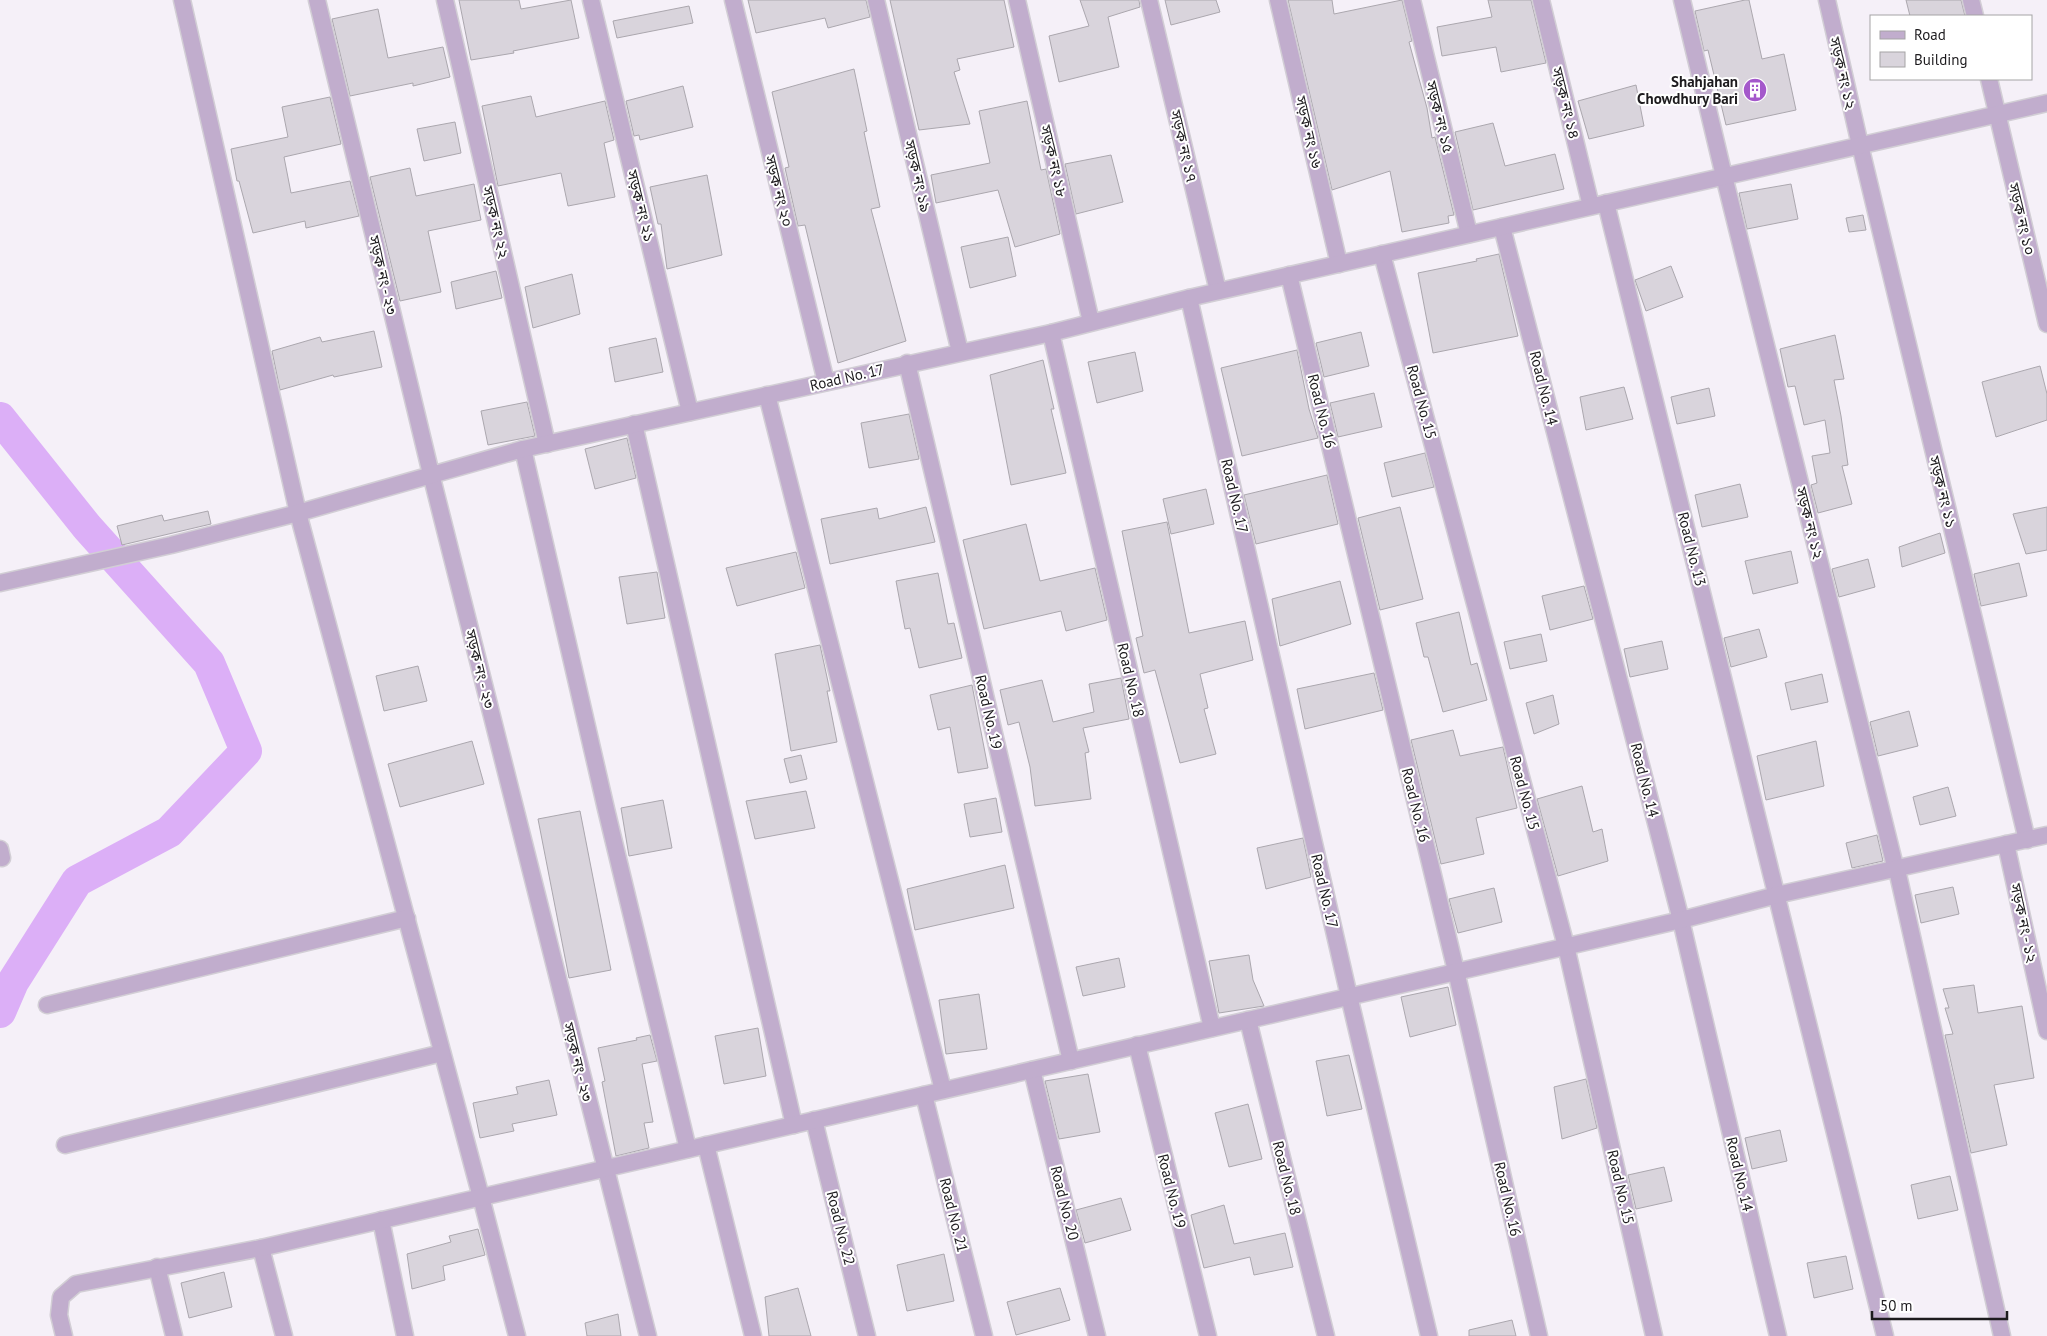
<svg xmlns="http://www.w3.org/2000/svg" width="2047" height="1336" font-family="'PT Sans','Noto Sans Bengali',sans-serif">
  <rect width="100%" height="100%" fill="#f5f0f8"/>
  <g fill="none" stroke-linecap="round" stroke-linejoin="round">
    <polyline stroke="#dcaff7" stroke-width="32" points="0,418 87,527 209,663 246,751 169,832 77,881 13,982 0,1012"/>
  </g>
  <g fill="#d9d4dc" stroke="#aba7ae">
    <polygon points="459,0 519,0 521,9 571,0 579,38 513,51 514,53 471,60"/>
    <polygon points="748,0 866,0 870,17 828,28 825,18 756,33"/>
    <polygon points="890,0 1004,0 1014,47 957,59 960,70 954,72 970,124 919,130"/>
    <polygon points="1080,0 1139,0 1140,7 1108,17 1119,67 1059,82 1049,36 1089,26"/>
    <polygon points="1165,0 1216,0 1220,12 1171,25"/>
    <polygon points="1288,0 1332,0 1334,14 1402,0 1412,41 1409,42 1427,108 1432,138 1435,137 1454,215 1448,216 1449,223 1402,232 1390,171 1332,190"/>
    <polygon points="1488,0 1531,0 1546,63 1501,72 1496,47 1442,56 1437,27 1492,17"/>
    <polygon points="1745,0 1749,0 1762,59 1784,54 1796,110 1726,125 1708,50 1704,51 1695,11"/>
    <polygon points="1906,0 1961,0 1965,16 1910,16"/>
    <polygon points="689,6 693,23 617,38 613,21"/>
    <polygon points="378,9 388,58 443,47 450,77 413,86 413,83 350,96 332,19"/>
    <polygon points="854,69 867,131 864,132 880,207 871,209 906,341 838,363 805,225 798,226 785,168 789,167 772,92"/>
    <polygon points="1636,85 1644,126 1589,139 1578,101"/>
    <polygon points="683,86 693,127 640,140 639,135 634,136 626,101"/>
    <polygon points="531,96 536,117 605,101 614,140 604,143 615,197 568,206 561,173 498,186 482,106"/>
    <polygon points="330,97 341,144 284,157 291,193 350,181 359,216 306,228 305,221 253,233 239,181 237,181 231,149 288,137 282,107"/>
    <polygon points="1027,101 1041,170 1046,169 1060,234 1015,247 998,190 936,203 931,175 990,163 979,111"/>
    <polygon points="455,122 461,153 424,161 417,129"/>
    <polygon points="1493,123 1505,166 1555,154 1564,189 1473,210 1455,132"/>
    <polygon points="1111,155 1123,202 1076,214 1065,164"/>
    <polygon points="410,168 416,196 474,184 481,220 428,231 441,292 400,301 370,177"/>
    <polygon points="707,175 722,255 667,269 661,224 658,224 650,187"/>
    <polygon points="1791,184 1798,219 1747,229 1739,193"/>
    <polygon points="1863,215 1866,230 1849,232 1846,218"/>
    <polygon points="1008,237 1016,276 970,288 961,247"/>
    <polygon points="1499,254 1518,336 1433,353 1418,273 1477,261 1476,259"/>
    <polygon points="1671,266 1683,297 1646,311 1635,280"/>
    <polygon points="496,271 502,298 456,309 451,282"/>
    <polygon points="572,274 580,314 533,328 525,287"/>
    <polygon points="374,331 382,367 334,377 333,375 280,390 272,351 320,337 322,342"/>
    <polygon points="1361,332 1369,366 1324,377 1316,343"/>
    <polygon points="1835,335 1844,379 1834,380 1841,416 1848,465 1842,466 1852,504 1818,513 1811,485 1817,483 1812,456 1830,453 1825,420 1804,425 1795,386 1788,387 1780,349"/>
    <polygon points="656,338 663,372 615,382 609,348"/>
    <polygon points="1297,350 1309,409 1318,438 1242,456 1221,368"/>
    <polygon points="1135,352 1143,391 1097,403 1088,362"/>
    <polygon points="1043,360 1054,409 1051,409 1066,473 1011,485 990,375"/>
    <polygon points="2040,366 2047,394 2047,420 1996,437 1982,382"/>
    <polygon points="1624,387 1633,419 1586,430 1580,397"/>
    <polygon points="1709,388 1715,416 1677,424 1671,397"/>
    <polygon points="1374,393 1382,427 1338,437 1330,403"/>
    <polygon points="527,402 535,436 488,445 481,411"/>
    <polygon points="909,414 919,459 869,468 861,423"/>
    <polygon points="627,438 636,478 595,489 585,449"/>
    <polygon points="1425,453 1434,487 1392,497 1384,463"/>
    <polygon points="1327,475 1338,524 1256,544 1244,495"/>
    <polygon points="1740,484 1748,517 1702,527 1695,495"/>
    <polygon points="1206,489 1214,524 1171,534 1163,499"/>
    <polygon points="926,507 935,542 830,564 821,519 877,508 879,519"/>
    <polygon points="1400,507 1423,599 1380,610 1358,518"/>
    <polygon points="2047,507 2047,550 2026,554 2013,514"/>
    <polygon points="208,511 211,524 122,545 117,526 162,515 164,521"/>
    <polygon points="1167,522 1189,633 1245,621 1253,660 1200,674 1208,708 1204,709 1216,754 1180,763 1155,670 1144,673 1136,638 1143,636 1122,531"/>
    <polygon points="1026,524 1040,581 1095,568 1107,620 1066,631 1061,611 984,629 963,540"/>
    <polygon points="1940,533 1945,553 1902,567 1899,547"/>
    <polygon points="1791,551 1798,583 1753,594 1745,561"/>
    <polygon points="796,552 805,588 737,606 726,568"/>
    <polygon points="1868,559 1875,587 1839,597 1832,569"/>
    <polygon points="2019,563 2027,596 1981,606 1974,574"/>
    <polygon points="657,572 665,618 627,624 619,577"/>
    <polygon points="938,573 948,624 954,623 962,658 919,668 910,628 905,629 896,581"/>
    <polygon points="1340,581 1351,624 1280,646 1272,599"/>
    <polygon points="1584,586 1593,619 1550,630 1542,596"/>
    <polygon points="1459,612 1471,665 1477,663 1487,700 1443,712 1428,657 1424,657 1416,623"/>
    <polygon points="1759,629 1767,657 1731,667 1724,638"/>
    <polygon points="1541,634 1547,661 1510,669 1504,642"/>
    <polygon points="1662,641 1668,669 1630,677 1624,649"/>
    <polygon points="820,645 830,691 827,691 837,742 791,751 775,654"/>
    <polygon points="418,666 427,701 384,711 376,676"/>
    <polygon points="1374,673 1383,710 1305,729 1297,689"/>
    <polygon points="1822,674 1828,702 1791,710 1785,683"/>
    <polygon points="1121,678 1129,719 1083,728 1089,752 1085,753 1091,799 1035,806 1030,767 1019,722 1008,725 1000,690 1042,680 1053,722 1094,712 1089,684"/>
    <polygon points="972,685 988,768 958,773 950,727 938,730 930,695"/>
    <polygon points="1553,695 1559,724 1534,734 1526,703"/>
    <polygon points="1909,711 1918,746 1878,756 1870,722"/>
    <polygon points="1453,730 1460,756 1503,747 1517,808 1476,818 1484,854 1441,864 1411,740"/>
    <polygon points="472,741 484,784 400,807 388,764"/>
    <polygon points="1816,741 1824,786 1766,800 1757,756"/>
    <polygon points="801,755 807,779 790,783 784,759"/>
    <polygon points="1582,786 1593,832 1602,829 1608,861 1558,876 1537,799"/>
    <polygon points="1948,787 1956,816 1920,825 1913,797"/>
    <polygon points="806,791 815,828 755,839 746,801"/>
    <polygon points="996,798 1002,832 970,837 964,804"/>
    <polygon points="663,800 672,848 629,856 621,808"/>
    <polygon points="580,811 611,970 569,978 538,819"/>
    <polygon points="1877,835 1883,861 1852,868 1846,843"/>
    <polygon points="1303,838 1311,877 1266,889 1257,848"/>
    <polygon points="1005,865 1014,908 915,930 907,889"/>
    <polygon points="1953,887 1959,914 1921,923 1915,895"/>
    <polygon points="1494,888 1502,922 1458,933 1449,899"/>
    <polygon points="1249,955 1253,980 1264,1006 1219,1013 1209,961"/>
    <polygon points="1119,958 1125,987 1083,996 1076,967"/>
    <polygon points="1974,985 1978,1013 2022,1006 2034,1078 1994,1085 2007,1145 1971,1153 1945,1035 1953,1034 1945,1008 1949,1008 1943,989"/>
    <polygon points="1448,987 1456,1025 1410,1037 1401,997"/>
    <polygon points="979,994 987,1049 946,1054 939,1000"/>
    <polygon points="758,1028 766,1076 724,1084 715,1036"/>
    <polygon points="650,1035 657,1061 642,1064 653,1122 644,1123 649,1148 616,1156 602,1082 605,1081 598,1048 637,1040 636,1038"/>
    <polygon points="1349,1055 1362,1109 1327,1116 1316,1061"/>
    <polygon points="1088,1074 1100,1132 1059,1139 1045,1081"/>
    <polygon points="1586,1079 1597,1128 1562,1139 1554,1087"/>
    <polygon points="549,1080 557,1115 512,1124 514,1131 480,1138 473,1103 518,1094 516,1087"/>
    <polygon points="1248,1104 1262,1159 1229,1167 1215,1113"/>
    <polygon points="1780,1130 1787,1161 1752,1169 1745,1138"/>
    <polygon points="1664,1167 1672,1201 1636,1209 1628,1175"/>
    <polygon points="1950,1176 1958,1210 1918,1219 1911,1185"/>
    <polygon points="1121,1198 1131,1230 1085,1243 1076,1210"/>
    <polygon points="1224,1205 1234,1244 1285,1233 1293,1267 1254,1275 1250,1257 1204,1268 1191,1215"/>
    <polygon points="478,1229 485,1255 443,1266 445,1280 412,1289 407,1254 451,1242 449,1236"/>
    <polygon points="944,1254 954,1301 907,1311 897,1265"/>
    <polygon points="1846,1256 1853,1289 1814,1298 1807,1263"/>
    <polygon points="224,1272 232,1307 189,1318 181,1283"/>
    <polygon points="798,1288 811,1336 769,1336 765,1297"/>
    <polygon points="1060,1288 1070,1320 1016,1335 1007,1302"/>
    <polygon points="618,1314 621,1336 587,1336 585,1323"/>
    <polygon points="1512,1320 1516,1336 1469,1336 1469,1330"/>
  </g>
  <g fill="none" stroke-linecap="round" stroke-linejoin="round">
    <g stroke="#d2ced5" stroke-width="19">
      <g id="minor">
        <polyline points="182,0 298,513 481,1197 517,1336"/>
        <polyline points="317,0 431,474 648,1336"/>
        <polyline points="445,0 547,444"/>
        <polyline points="591,0 690,412"/>
        <polyline points="733,0 826,382"/>
        <polyline points="876,0 960,352"/>
        <polyline points="1017,0 1091,322"/>
        <polyline points="1149,0 1218,291"/>
        <polyline points="1278,0 1339,264"/>
        <polyline points="1412,0 1469,234"/>
        <polyline points="1541,0 1591,206"/>
        <polyline points="1682,0 1724,176 1896,870"/>
        <polyline points="1827,0 1860,145 2027,840"/>
        <polyline points="1971,0 1975,16"/>
        <polyline points="1989,79 2047,324"/>
        <polyline points="1606,203 1885,1336"/>
        <polyline points="1502,227 1681,920 1778,1336"/>
        <polyline points="1382,254 1566,946 1654,1336"/>
        <polyline points="1289,275 1456,971 1539,1336"/>
        <polyline points="1189,298 1349,996 1429,1336"/>
        <polyline points="1051,333 1212,1028"/>
        <polyline points="907,363 1071,1061"/>
        <polyline points="767,395 943,1090"/>
        <polyline points="634,424 794,1125"/>
        <polyline points="523,449 606,809 688,1149"/>
        <polyline points="0,583 171,545 298,513 523,449 1051,333 1189,298 2047,103"/>
        <polyline points="2006,844 2047,1031"/>
        <polyline points="0,849 2,858"/>
        <polyline points="1897,870 2002,1336"/>
        <polyline points="47,1005 407,918"/>
        <polyline points="1248,1020 1326,1336"/>
        <polyline points="1137,1045 1208,1336"/>
        <polyline points="1032,1070 1097,1336"/>
        <polyline points="924,1095 984,1336"/>
        <polyline points="814,1120 867,1336"/>
        <polyline points="65,1145 442,1053"/>
        <polyline points="706,1145 753,1336"/>
        <polyline points="381,1220 405,1336"/>
        <polyline points="261,1248 284,1336"/>
        <polyline points="157,1267 174,1336"/>
        <polyline points="64,1336 59,1315 61,1297 76,1284 261,1248 1681,920 1777,895 2047,835"/>
      </g>
    </g>
    <use href="#minor" stroke="#c1adcd" stroke-width="16"/>
  </g>
  <defs>
    <g id="building-disc" transform="scale(1.25)"><circle r="9.5" fill="#a458cb" stroke="#fff"/><path d="M-4-6H4V6H1V3H-1V6H-4ZM-2.5-4.3h1.7v1.8h-1.7ZM.8-4.3h1.7v1.8H.8ZM-2.5-1h1.7V.8h-1.7ZM.8-1h1.7V.8H.8Z" fill="#fff"/></g>
  </defs>
  <g fill-rule="evenodd">
    <use href="#building-disc" x="1755" y="90"/>
  </g>
  <g text-anchor="middle" dominant-baseline="central" stroke-width="4" stroke-linejoin="round" paint-order="stroke">
    <g font-size="15" fill="#1d1b1e" stroke="#fff">
      <text transform="translate(1843 73) rotate(77)">সড়ক নং ১২</text>
      <text transform="translate(1566 103) rotate(76)">সড়ক নং ১৪</text>
      <text transform="translate(1440 117) rotate(76)">সড়ক নং ১৫</text>
      <text transform="translate(1309 132) rotate(77)">সড়ক নং ১৬</text>
      <text transform="translate(1184 146) rotate(77)">সড়ক নং ১৭</text>
      <text transform="translate(1054 161) rotate(77)">সড়ক নং ১৮</text>
      <text transform="translate(918 176) rotate(77)">সড়ক নং ১৯</text>
      <text transform="translate(779 191) rotate(76)">সড়ক নং ২০</text>
      <text transform="translate(641 206) rotate(76)">সড়ক নং ২১</text>
      <text transform="translate(2022 219) rotate(77)">সড়ক নং ১০</text>
      <text transform="translate(496 222) rotate(77)">সড়ক নং ২২</text>
      <text transform="translate(383 275) rotate(77)">সড়ক নং - ২৩</text>
      <text transform="translate(847 377) rotate(-13)">Road No. 17</text>
      <text transform="translate(1544 388) rotate(76)">Road No. 14</text>
      <text transform="translate(1422 402) rotate(75)">Road No. 15</text>
      <text transform="translate(1322 411) rotate(76)">Road No. 16</text>
      <text transform="translate(1943 492) rotate(76)">সড়ক নং ১১</text>
      <text transform="translate(1235 496) rotate(77)">Road No. 17</text>
      <text transform="translate(1810 523) rotate(76)">সড়ক নং ১২</text>
      <text transform="translate(1692 549) rotate(76)">Road No. 13</text>
      <text transform="translate(480 669) rotate(76)">সড়ক নং - ২৩</text>
      <text transform="translate(1131 680) rotate(77)">Road No. 18</text>
      <text transform="translate(989 712) rotate(77)">Road No. 19</text>
      <text transform="translate(1645 780) rotate(76)">Road No. 14</text>
      <text transform="translate(1525 793) rotate(75)">Road No. 15</text>
      <text transform="translate(1416 805) rotate(76)">Road No. 16</text>
      <text transform="translate(1325 891) rotate(77)">Road No. 17</text>
      <text transform="translate(2024 923) rotate(78)">সড়ক নং - ১২</text>
      <text transform="translate(578 1062) rotate(76)">সড়ক নং - ২৩</text>
      <text transform="translate(1740 1174) rotate(77)">Road No. 14</text>
      <text transform="translate(1287 1178) rotate(76)">Road No. 18</text>
      <text transform="translate(1621 1187) rotate(77)">Road No. 15</text>
      <text transform="translate(1172 1191) rotate(76)">Road No. 19</text>
      <text transform="translate(1508 1199) rotate(77)">Road No. 16</text>
      <text transform="translate(1065 1203) rotate(76)">Road No. 20</text>
      <text transform="translate(954 1215) rotate(76)">Road No. 21</text>
      <text transform="translate(841 1228) rotate(76)">Road No. 22</text>
    </g>
    <g font-size="15" font-weight="bold" fill="#1d1b1e" stroke="#fff" text-anchor="end">
      <text x="1738" y="81">Shahjahan<tspan x="1738" dy="17">Chowdhury Bari</tspan></text>
    </g>
  </g>
  <rect x="1870" y="15" width="162" height="65" fill="#ffffff" stroke="#a5a4a5"/>
  <rect x="1880" y="31" width="25" height="8" fill="#c1adcd" stroke="#a5a4a5"/>
  <text x="1914" y="40" font-size="15" fill="#1d1b1e">Road</text>
  <rect x="1880" y="52" width="25" height="15" fill="#d9d4dc" stroke="#a5a4a5"/>
  <text x="1914" y="65" font-size="15" fill="#1d1b1e">Building</text>
  <path d="M1872 1311v8h135v-8" fill="none" stroke="#1d1b1e" stroke-width="2.5"/>
  <text x="1880" y="1311" font-size="15" fill="#1d1b1e" stroke="#ffffff" stroke-width="4" paint-order="stroke">50 m</text>
</svg>
